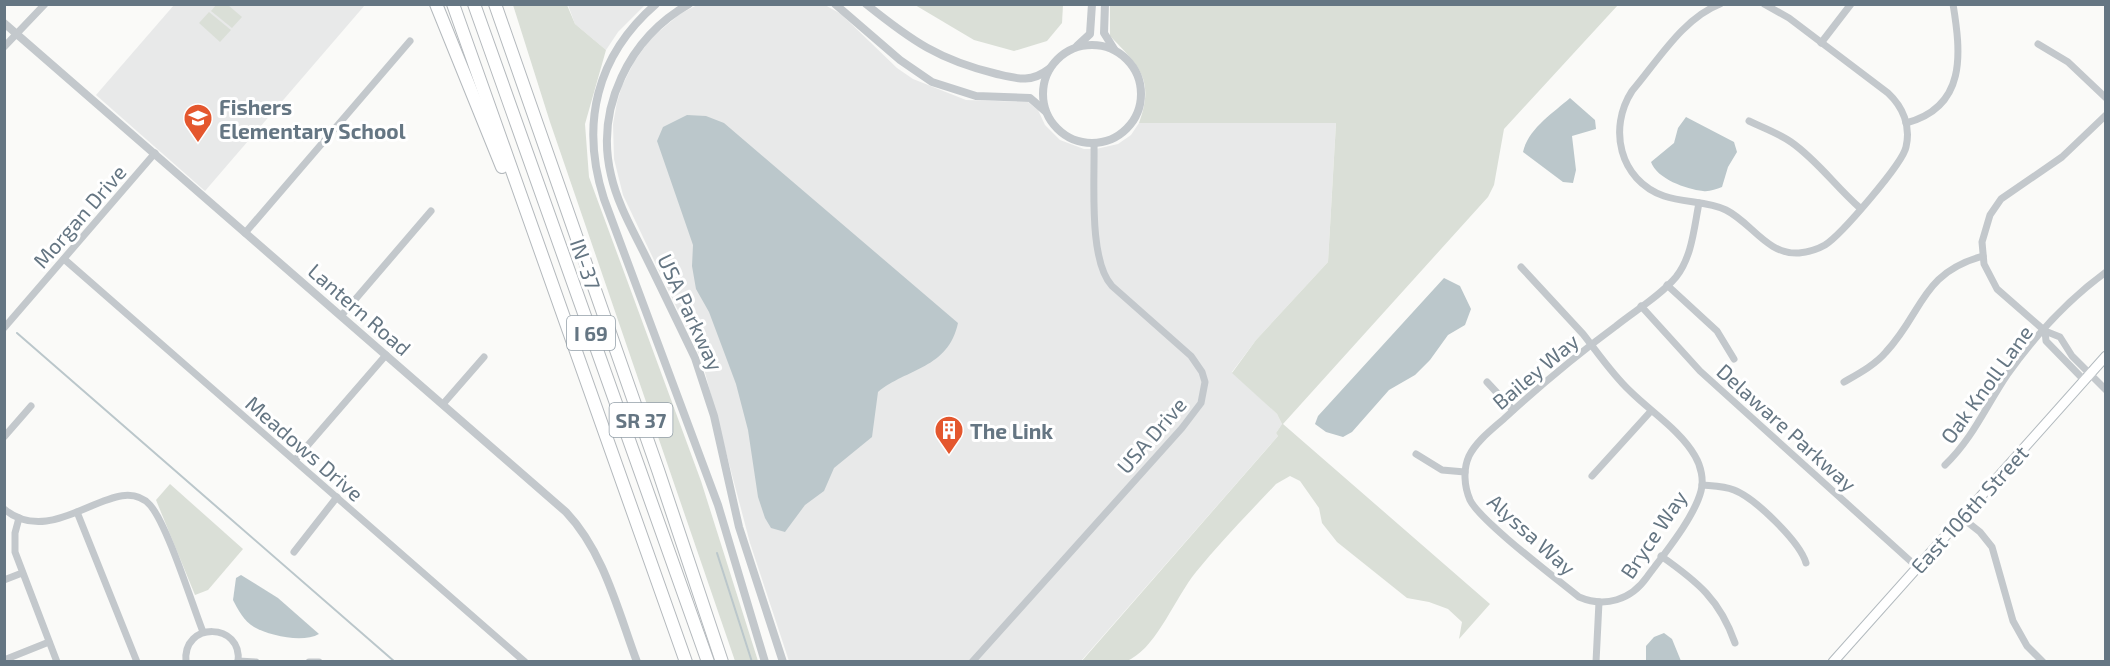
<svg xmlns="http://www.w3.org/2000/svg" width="2110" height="666" font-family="'Exo 2',sans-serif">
  <rect width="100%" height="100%" fill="#fafaf8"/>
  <g fill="#e8e9e9">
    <polygon points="174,5 365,5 205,191 96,95"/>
    <polygon points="568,5 645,5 618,32 606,50 575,24"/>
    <polygon points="697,5 825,5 841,14 897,68 913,79 966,100 1028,102 1038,110 1045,125 1060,140 1084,149 1096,149 1118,144 1131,135 1139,123 1336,122 1328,262 1256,340 1232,372 1277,414 1282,424 1276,433 1278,436 1081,661 789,661 750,543 702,361 623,195 614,159 613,124 617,102 622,86 634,62 651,38 680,14"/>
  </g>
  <g fill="#dadfd7">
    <polygon points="216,5 228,5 242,17 232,28 211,11"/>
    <polygon points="513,5 567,5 575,24 606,50 585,124 589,177 701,481 758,661 735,661 550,122"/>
    <polygon points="915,5 1063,5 1062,23 1047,41 1014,51 974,40"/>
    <path d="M1110 5H1618L1504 129 1494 185 1488 197 1283 424 1490 604 1459 639 1462 622 1448 609 1429 602 1407 598 1337 542 1322 523 1319 508 1300 481 1290 476 1276 484C1249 513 1221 541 1196 572 1175 598 1158 644 1131 659 1119 666 1095 661 1081 662L1278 436 1276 433 1282 424 1277 414 1232 373 1256 340 1328 262 1336 123H1139C1155 79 1139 66 1110 36Z"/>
    <polygon points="209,12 231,30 220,42 199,23"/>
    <polygon points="170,484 243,549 208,590 195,595 156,500"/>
  </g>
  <g fill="#bbc7cb">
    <path d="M1570 98 1595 120 1596 129 1572 136 1576 170 1573 183 1563 182 1523 152C1528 129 1553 113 1570 98Z"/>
    <path d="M687 115 706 116 724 123 958 323C948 369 907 368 878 392L872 437 834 468 824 491 805 505 785 532 771 528 765 518 758 497 748 430 736 384 709 312 696 289 692 266 693 245 657 141 663 127Z"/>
    <path d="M1686 117 1734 142 1737 152 1728 167 1722 187C1716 189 1709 192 1703 191 1686 189 1657 179 1651 162L1674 143 1678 128Z"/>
    <polygon points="1444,278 1460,286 1471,309 1465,325 1448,335 1430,360 1415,375 1389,390 1352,432 1343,437 1326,432 1315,424 1318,416"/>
    <path d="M241 575 278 598 319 634C303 643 270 636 254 627 244 621 238 610 233 600L236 578Z"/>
    <polygon points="1664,633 1672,639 1681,661 1646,661 1646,646 1654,637"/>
  </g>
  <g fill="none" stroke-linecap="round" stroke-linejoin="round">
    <g stroke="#bbc7cb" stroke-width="2">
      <polyline points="17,333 395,662"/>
      <polyline points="717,553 752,662"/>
    </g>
    <g stroke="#b3babf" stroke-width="11">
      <polyline id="secondary" points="1833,662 2106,356"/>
    </g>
    <g stroke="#b4b9bd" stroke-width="14">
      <g id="motorway">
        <polyline points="436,4 502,167"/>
        <polyline points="453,4 686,662"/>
        <polyline points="474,4 708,662"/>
        <polyline points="495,4 658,470 722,662"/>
      </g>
    </g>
    <g stroke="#c3c8cc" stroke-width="7">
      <path d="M1720 4C1683 18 1657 62 1632 91 1608 128 1619 180 1664 196 1684 203 1708 201 1726 210 1752 223 1767 255 1799 253 1808 252 1818 249 1825 245 1841 235 1903 163 1906 147 1911 126 1903 107 1888 93L1789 18 1764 4"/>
      <polyline points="1821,43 1851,4"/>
      <polyline points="2038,44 2068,62 2106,98"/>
      <polyline points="4,47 45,4"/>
      <polyline points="2106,115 2062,157 2001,199 1990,215 1982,242 1984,264 1997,289 2045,331 2060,337 2072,356 2106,390"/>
      <path d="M1749 121C1763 128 1778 133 1791 142 1817 160 1836 187 1860 208"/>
      <path d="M1906 123C1967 107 1961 53 1953 4"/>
      <polyline points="245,233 410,41"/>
      <polyline points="64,259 525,662"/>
      <path d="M1521 267 1583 334C1598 353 1612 374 1630 391 1650 411 1681 431 1695 456 1701 466 1704 480 1701 491 1694 518 1664 554 1647 577 1631 600 1605 608 1579 597 1557 579 1480 521 1470 500 1464 486 1463 469 1469 456 1477 440 1494 428 1507 416 1542 384 1578 354 1616 326 1636 310 1660 296 1676 277 1692 257 1694 228 1699 203"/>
      <polyline points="1667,285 1717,331 1734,359"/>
      <polyline points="1641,306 1700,371 1917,567"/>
      <polyline points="341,316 431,211"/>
      <polyline points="4,328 155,153"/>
      <polyline points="2045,331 2046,341 2084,380"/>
      <polyline points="1487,382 1513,410"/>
      <path d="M1844 382C1858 374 1875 365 1886 352 1924 311 1920 274 1983 256"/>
      <polyline points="443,404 484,357"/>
      <polyline points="4,437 31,406"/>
      <polyline points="1416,454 1442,470 1465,472"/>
      <polyline points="295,460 386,355"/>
      <path d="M1945 465C1973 438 1986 406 2007 375 2034 337 2069 299 2106 272"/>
      <polyline points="1592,476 1651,411"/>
      <path d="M1702 485C1712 486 1724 486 1734 490 1755 498 1800 542 1806 563"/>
      <path d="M4 509C56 552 116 468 150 505 167 524 192 604 203 632"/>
      <polyline points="77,512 137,662"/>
      <polyline points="1961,517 1980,532 1992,547 2013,621 2027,646 2043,662"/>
      <polyline points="19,518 15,533 15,552 57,662"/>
      <polyline points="294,552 337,497"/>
      <path d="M1661 556C1698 582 1720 600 1735 643"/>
      <polyline points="4,580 22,573"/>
      <polyline points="4,660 49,642"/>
      <polyline points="238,661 256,662"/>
      <path d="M186 662C182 621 243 622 238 662"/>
      <polyline points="309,662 319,662"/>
      <path d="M972 662 1182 428 1201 403 1205 382 1202 372 1191 356 1112 286C1088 260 1095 180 1094 143"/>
      <polyline points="1596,662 1599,602"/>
    </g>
    <g stroke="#c3c8cc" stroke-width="8">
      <path d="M656 4C596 56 580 124 604 199L718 505 765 662"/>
      <path d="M689 4C629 38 595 108 611 175 617 202 631 227 643 251 661 287 678 323 695 358L714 416 739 527 783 662"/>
      <polyline points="835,4 900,60 932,82 976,96 1030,98 1045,111"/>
      <path d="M866 4C912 41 939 60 997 74 1018 79 1031 83 1049 69"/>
      <polyline points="1105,4 1104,33 1114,49"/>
      <path d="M4 23 566 512C604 552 618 611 637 662"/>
      <circle cx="1092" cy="94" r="49"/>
      <polyline points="1077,46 1090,34 1092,4"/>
    </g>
    <use href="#secondary" stroke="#fff" stroke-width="9"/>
    <use href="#motorway" stroke="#fff" stroke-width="12"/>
  </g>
  <defs>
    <g id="school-pin" transform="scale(1.5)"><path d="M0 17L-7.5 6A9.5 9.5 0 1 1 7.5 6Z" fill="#e4572e" stroke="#fff"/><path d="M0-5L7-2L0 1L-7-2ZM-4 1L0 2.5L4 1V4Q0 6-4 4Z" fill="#fff"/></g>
    <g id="building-pin" transform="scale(1.5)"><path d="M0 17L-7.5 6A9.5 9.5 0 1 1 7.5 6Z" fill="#e4572e" stroke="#fff"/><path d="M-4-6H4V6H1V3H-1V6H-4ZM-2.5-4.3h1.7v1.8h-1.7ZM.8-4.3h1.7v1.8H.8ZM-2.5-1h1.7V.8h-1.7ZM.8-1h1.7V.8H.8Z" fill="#fff"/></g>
  </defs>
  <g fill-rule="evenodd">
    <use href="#school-pin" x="198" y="118"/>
    <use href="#building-pin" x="949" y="430"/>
  </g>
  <g text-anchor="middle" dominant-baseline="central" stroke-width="6" stroke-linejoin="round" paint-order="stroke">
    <g fill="#fff" stroke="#939fa8" stroke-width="1.5">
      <rect x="567" y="316" width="48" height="34" rx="4.5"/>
      <rect x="609.5" y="403" width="63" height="34" rx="4.5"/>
    </g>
    <g font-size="20" font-weight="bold" fill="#657683">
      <text x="591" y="333">I 69</text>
      <text x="641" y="420">SR 37</text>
    </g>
    <g font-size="21" font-weight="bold" fill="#657683" stroke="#fff" text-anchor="start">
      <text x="219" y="106">Fishers<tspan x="219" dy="24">Elementary School</tspan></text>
      <text x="970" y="430">The Link</text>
    </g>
    <g font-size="21" fill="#657683" stroke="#fff">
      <text transform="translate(79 216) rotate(-49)">Morgan Drive</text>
      <text transform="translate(586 264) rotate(71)">IN-37</text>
      <text transform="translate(360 309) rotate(41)">Lantern Road</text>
      <text transform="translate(691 312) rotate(65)">USA Parkway</text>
      <text transform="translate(1535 371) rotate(-40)">Bailey Way</text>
      <text transform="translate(1986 384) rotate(-54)">Oak Knoll Lane</text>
      <text transform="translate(1787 427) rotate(42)">Delaware Parkway</text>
      <text transform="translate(1151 435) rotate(-49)">USA Drive</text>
      <text transform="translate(305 448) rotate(41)">Meadows Drive</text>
      <text transform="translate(1969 509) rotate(-48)">East 106th Street</text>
      <text transform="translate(1532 534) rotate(42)">Alyssa Way</text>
      <text transform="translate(1653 534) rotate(-56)">Bryce Way</text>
    </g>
  </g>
  <rect width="2110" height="666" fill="none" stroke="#657683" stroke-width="12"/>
</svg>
